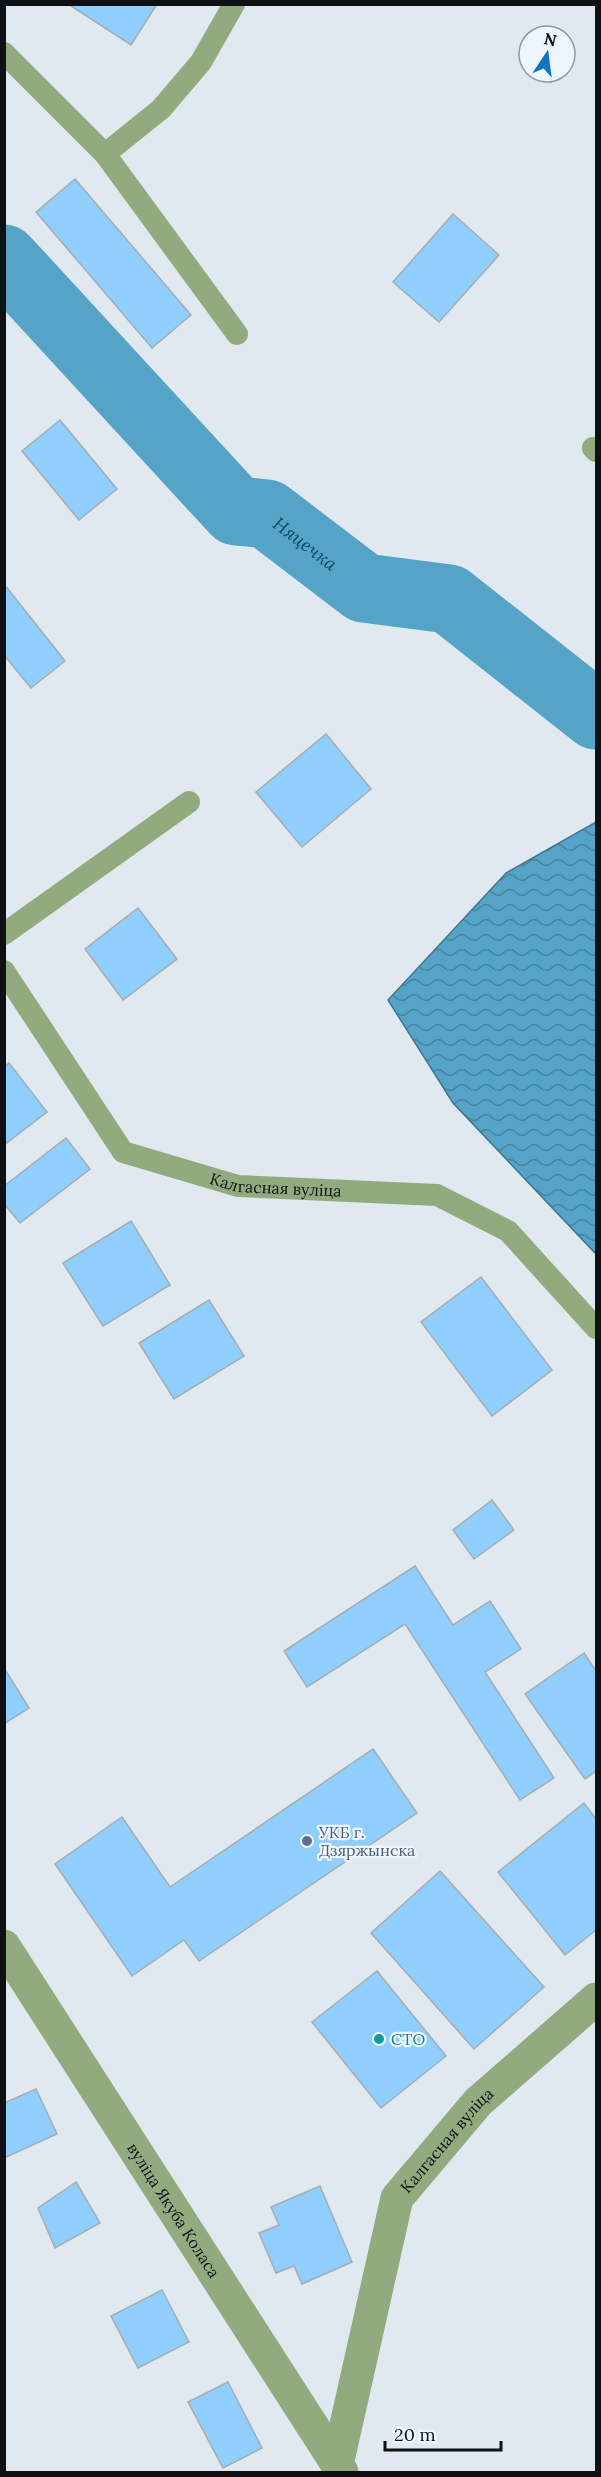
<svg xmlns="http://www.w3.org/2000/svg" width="601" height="2477" font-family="Lora,serif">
  <defs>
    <pattern id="water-waves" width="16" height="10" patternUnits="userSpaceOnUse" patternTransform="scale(1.5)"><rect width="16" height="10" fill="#55a3c6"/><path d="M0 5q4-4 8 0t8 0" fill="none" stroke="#4583a0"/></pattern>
  </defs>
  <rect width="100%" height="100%" fill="#e0e9f0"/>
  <polygon fill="url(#water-waves)" stroke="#407790" stroke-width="1.5" points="596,822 596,1254 453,1103 388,1000 506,873"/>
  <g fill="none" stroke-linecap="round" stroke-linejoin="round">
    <path stroke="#55a3c6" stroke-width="69" id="s1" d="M4 259 236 511 267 514 364 588 449 599 596 715"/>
  </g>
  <g fill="#8fcefd" stroke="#a5adb3" stroke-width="1.5">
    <polygon points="68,4 157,4 131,45"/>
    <polygon points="75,179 191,315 152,348 36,212"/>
    <polygon points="453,214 499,255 439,322 393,282"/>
    <polygon points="60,420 117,489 79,520 22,451"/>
    <polygon points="4,584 65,661 31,688 4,655"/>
    <polygon points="326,734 371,789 302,847 256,792"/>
    <polygon points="138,908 177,959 123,1000 85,949"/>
    <polygon points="9,1063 47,1112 4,1145 4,1067"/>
    <polygon points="66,1138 90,1169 20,1223 4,1204 4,1186"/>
    <polygon points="131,1221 170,1285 103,1326 63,1263"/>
    <polygon points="481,1277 552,1370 492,1416 421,1322"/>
    <polygon points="209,1300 244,1356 174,1399 139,1343"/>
    <polygon points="492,1500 514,1530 474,1559 453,1530"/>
    <polygon points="415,1566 453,1625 490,1601 521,1649 485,1672 554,1778 520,1800 405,1624 307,1687 284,1651"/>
    <polygon points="584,1653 596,1671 596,1771 585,1779 525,1694"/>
    <polygon points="4,1668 29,1708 4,1724"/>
    <polygon points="373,1749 417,1813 199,1961 184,1940 132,1976 55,1864 122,1817 170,1887"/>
    <polygon points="584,1803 596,1819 596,1930 565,1955 498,1872"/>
    <polygon points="440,1871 544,1987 474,2049 371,1933"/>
    <polygon points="377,1971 446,2056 381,2108 312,2022"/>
    <polygon points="36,2089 57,2134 4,2158 4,2103"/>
    <polygon points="76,2182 100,2223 55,2248 38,2208"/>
    <polygon points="320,2186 352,2262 302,2284 294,2266 276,2273 259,2233 279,2225 271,2207"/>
    <polygon points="162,2290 189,2342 138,2368 111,2316"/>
    <polygon points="228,2382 262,2448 223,2468 188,2402"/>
  </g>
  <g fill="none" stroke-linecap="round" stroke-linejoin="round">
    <g stroke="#91ab7f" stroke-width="22">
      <polyline points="4,53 105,154 161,109 201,62 234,4"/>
      <polyline points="105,154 237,334"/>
      <polyline points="593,448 596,451"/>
      <polyline points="4,934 189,802"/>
      <path id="s2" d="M4 971 123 1152 238 1186 437 1195 508 1231 596 1328"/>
    </g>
    <g stroke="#91ab7f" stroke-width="33">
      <path id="s3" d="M4 1946 342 2472"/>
      <path id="s4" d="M337 2465 397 2198 478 2102 596 1999"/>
    </g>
  </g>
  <circle fill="#5c6f8a" stroke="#edf6fd" stroke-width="2" cx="307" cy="1841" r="6"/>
  <circle fill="#0f9aa8" stroke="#edf6fd" stroke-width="2" cx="379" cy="2039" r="6"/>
  <g text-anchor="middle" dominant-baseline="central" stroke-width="4.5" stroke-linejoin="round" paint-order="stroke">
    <g font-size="16" fill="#0e1113" stroke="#edf6fd">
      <text stroke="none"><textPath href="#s2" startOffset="374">Калгасная вуліца</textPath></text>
      <text stroke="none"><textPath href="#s4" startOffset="350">Калгасная вуліца</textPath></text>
      <text stroke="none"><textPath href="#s3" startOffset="314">вуліца Якуба Коласа</textPath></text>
    </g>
    <g font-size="16" fill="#4e5e75" stroke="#edf6fd" text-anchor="start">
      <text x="319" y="1832">УКБ г.<tspan x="319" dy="18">Дзяржынска</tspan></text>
    </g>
    <g font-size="16" fill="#0d838f" stroke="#edf6fd" text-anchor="start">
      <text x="391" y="2039">СТО</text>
    </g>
    <g font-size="18" font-style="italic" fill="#074a63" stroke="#edf6fd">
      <text stroke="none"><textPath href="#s1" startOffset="422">Няцечка</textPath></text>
    </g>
  </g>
  <rect width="601" height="2477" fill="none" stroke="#0e1113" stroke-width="12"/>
  <g transform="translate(547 54) rotate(13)"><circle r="28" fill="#edf6fd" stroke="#949a9f" stroke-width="1.5"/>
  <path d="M0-4.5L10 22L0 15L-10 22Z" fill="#1076c1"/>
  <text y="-9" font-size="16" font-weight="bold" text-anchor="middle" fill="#0e1113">N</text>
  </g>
  <path d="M385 2441v9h116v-9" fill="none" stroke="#0e1113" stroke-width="3"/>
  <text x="394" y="2441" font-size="18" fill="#0e1113" stroke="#edf6fd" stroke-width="4.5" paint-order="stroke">20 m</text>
</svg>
